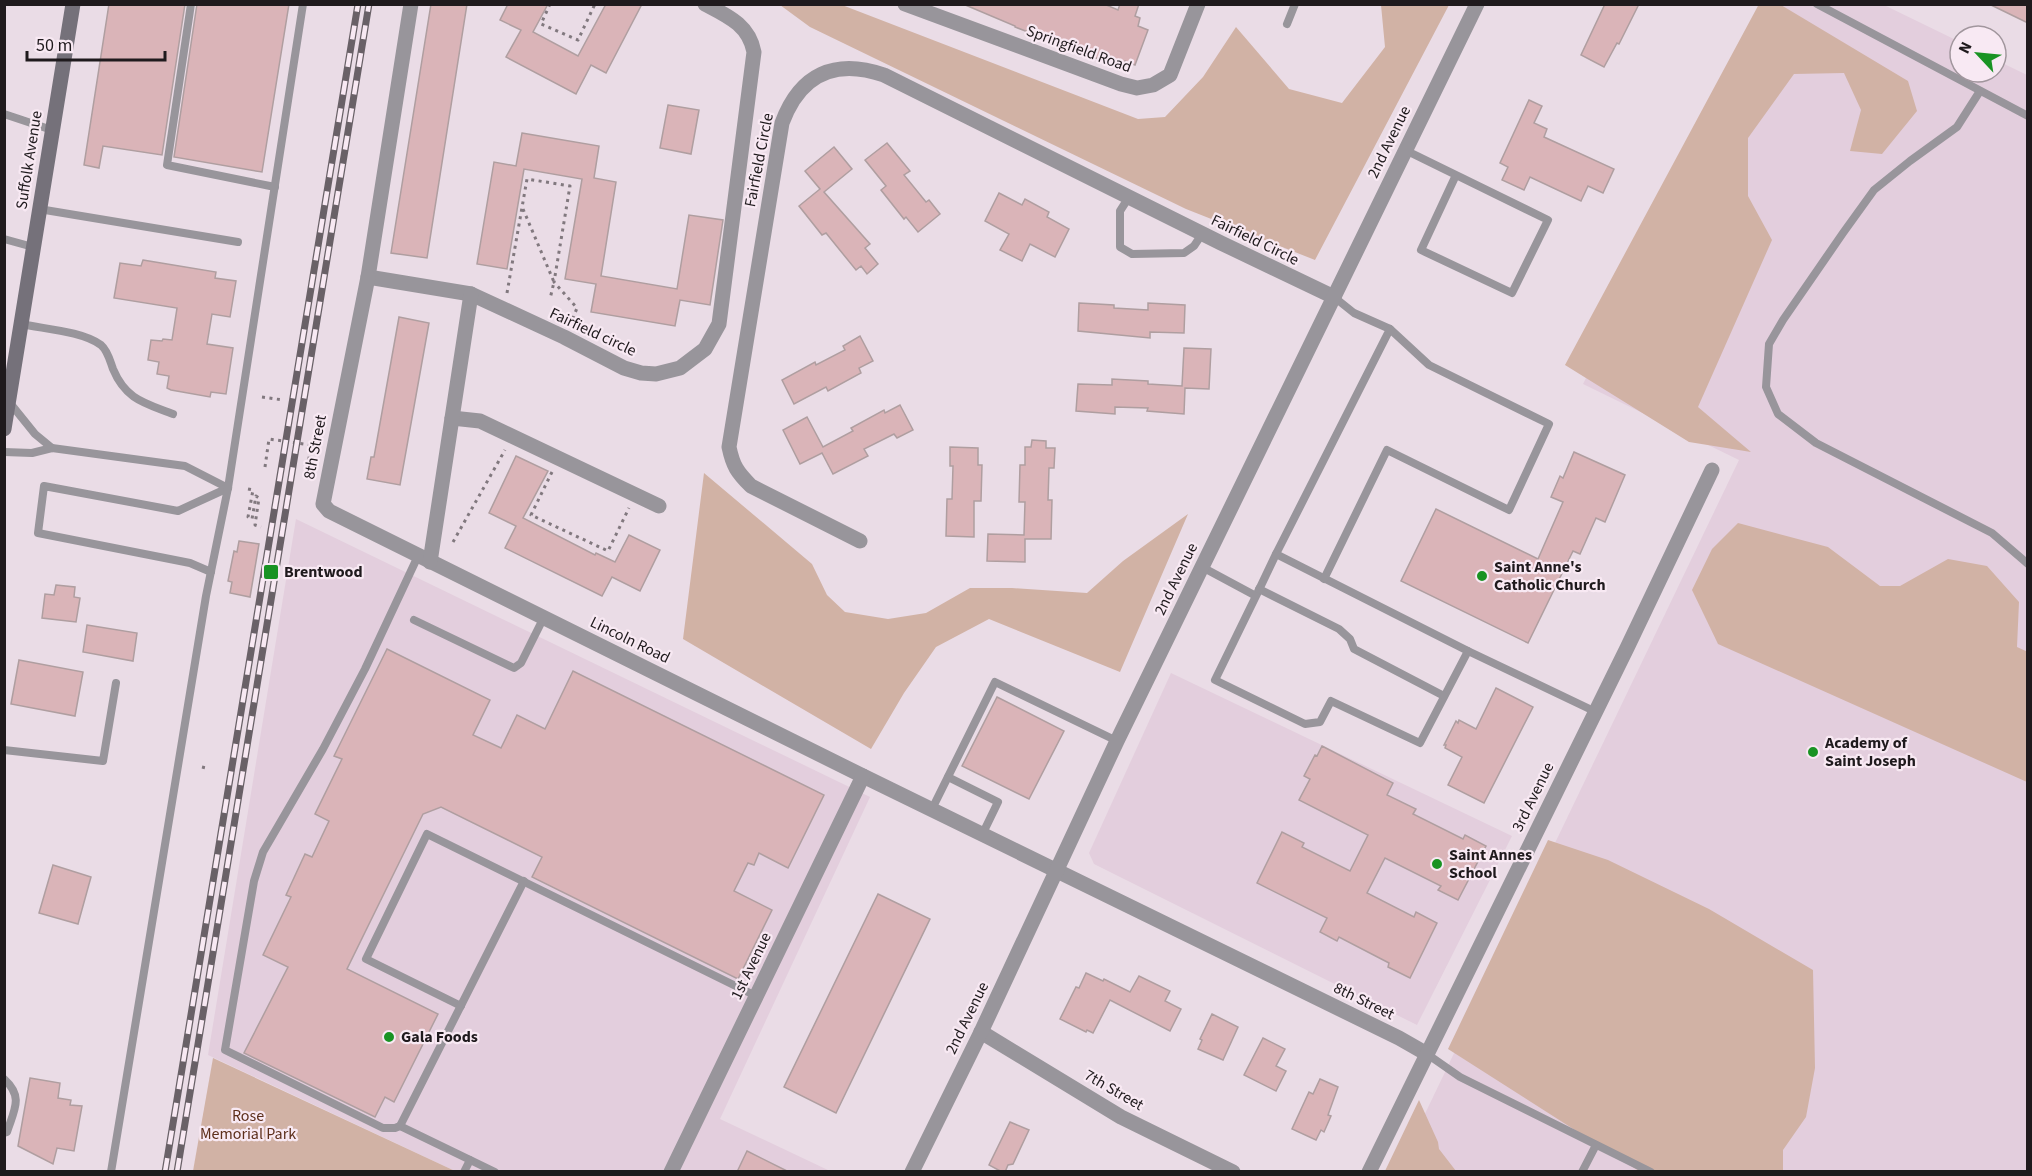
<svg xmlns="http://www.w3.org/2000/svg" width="2032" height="1176" font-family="'Source Sans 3',sans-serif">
  <rect width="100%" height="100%" fill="#eadce6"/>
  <g fill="#e3cedd">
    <polygon points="1773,5 1884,5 1960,42 1960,72 1996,72 1996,60 2027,75 2027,1171 1397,1172 1739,460 1583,384"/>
    <polygon points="296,519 870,797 720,1119 830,1171 455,1171 208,1055"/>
    <polygon points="1171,673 1512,836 1417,1025 1094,864 1089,853"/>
  </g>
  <g fill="#d1b2a5">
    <polygon points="1759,4 1781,5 1908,81 1917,111 1882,154 1850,151 1861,110 1844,73 1794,74 1748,138 1748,196 1772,240 1698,407 1751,452 1689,442 1565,365"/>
    <polygon points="780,5 842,5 1138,119 1165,117 1203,77 1236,27 1289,89 1342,103 1385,47 1381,5 1449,5 1315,260 1186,209 810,27"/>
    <polygon points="704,473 812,564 827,595 845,612 888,619 926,613 970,588 1012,588 1087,593 1123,561 1188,514 1120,672 989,619 936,647 904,693 871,749 683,639"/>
    <polygon points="1738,523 1828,547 1880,586 1900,586 1948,559 1987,566 2019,602 2017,647 2028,652 2027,782 1718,644 1692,590 1712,549"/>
    <polygon points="1548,840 1608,860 1709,909 1813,970 1815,1068 1806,1117 1783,1150 1783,1171 1639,1171 1448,1049"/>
    <polygon points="213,1058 455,1171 193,1171"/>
    <polygon points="1419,1100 1438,1142 1439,1149 1456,1171 1385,1171"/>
  </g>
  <g fill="#dab4b8" stroke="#af9ea0" stroke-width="1.5">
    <polygon points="109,4 185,4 162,155 103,146 99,168 84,165"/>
    <polygon points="197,4 289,4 262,172 174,157"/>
    <polygon points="431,4 467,4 427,258 391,253"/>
    <polygon points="508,4 548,4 533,32 578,56 606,4 642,4 606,73 591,65 576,94 506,57 521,30 500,20"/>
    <polygon points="963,4 1104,4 1118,10 1120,4 1139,4 1135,16 1140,18 1138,26 1148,30 1135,65 1125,61 1122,68 1015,27 1015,26"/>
    <polygon points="1605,4 1639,4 1619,44 1617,43 1604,67 1581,55"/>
    <polygon points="1989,4 2028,4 2028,23"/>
    <polygon points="1529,100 1542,106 1534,123 1547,129 1544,137 1614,169 1603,193 1588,186 1581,201 1530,177 1524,190 1502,180 1508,167 1500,163"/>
    <polygon points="668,105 699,110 691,154 660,148"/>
    <polygon points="522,133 599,146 594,178 616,182 601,276 677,289 689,215 723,220 710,305 680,300 675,326 591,312 596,284 565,279 582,179 524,169 507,269 477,264 494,162 516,166"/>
    <polygon points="887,143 910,171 904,175 926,202 929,200 940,214 918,232 906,217 904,219 881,190 886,186 865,160"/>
    <polygon points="834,147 852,169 824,192 870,244 865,248 878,264 867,274 861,266 856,270 826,233 822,235 799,206 820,189 805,171"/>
    <polygon points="999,193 1022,205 1025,199 1049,212 1047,217 1069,229 1055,257 1030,244 1022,261 1000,250 1009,234 985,221"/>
    <polygon points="143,260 216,272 215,278 236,281 230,317 212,314 207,344 233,348 226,394 211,392 210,397 171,390 167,388 169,376 157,374 159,362 148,360 151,340 162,341 163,339 172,340 177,308 114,298 120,263 141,266"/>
    <polygon points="1079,303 1114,305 1114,308 1148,310 1148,303 1185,305 1184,333 1150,332 1150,338 1078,331"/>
    <polygon points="399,317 429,323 400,485 367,479 371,457 374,457"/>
    <polygon points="860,336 873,361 859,368 861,373 828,391 826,387 794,404 782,380 815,362 816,365 845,350 843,346"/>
    <polygon points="1184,348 1211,349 1209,389 1185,388 1184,414 1147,411 1148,408 1115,407 1115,414 1076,411 1078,384 1112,385 1112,379 1148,381 1148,384 1182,386"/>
    <polygon points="900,405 913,430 897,438 894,434 864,449 868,456 833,474 822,453 800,464 783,430 807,417 823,447 853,431 851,428 884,410 885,413"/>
    <polygon points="1032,440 1046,441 1046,448 1055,448 1054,468 1049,468 1048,500 1052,500 1051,539 1025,539 1025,562 987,561 988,534 1024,535 1025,502 1019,502 1020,465 1025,465 1025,447 1031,447"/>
    <polygon points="950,447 978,448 978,465 982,465 981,501 974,501 974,537 946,536 947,499 952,499 953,466 950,466"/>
    <polygon points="1574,452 1625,475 1605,522 1596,518 1580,554 1573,551 1528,643 1401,581 1436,509 1538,559 1563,502 1551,497 1560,476 1563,478"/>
    <polygon points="516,456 548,471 523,518 595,555 596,553 615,562 629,535 660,550 640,591 612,577 602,596 505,548 516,526 489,513"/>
    <polygon points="239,541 259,544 250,597 230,593 232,582 228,581 234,551 237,552"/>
    <polygon points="56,585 75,587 74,597 80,598 76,622 42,618 45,594 54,595"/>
    <polygon points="87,625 137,633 133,661 83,652"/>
    <polygon points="387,649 490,700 473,735 501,748 517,715 545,729 573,671 824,795 788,868 759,853 754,865 748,863 734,891 772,910 738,979 532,877 542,857 441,807 423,814 347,969 438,1014 394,1102 385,1097 375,1117 244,1053 288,967 263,955 291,897 286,895 305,854 312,857 329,821 315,814 342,759 334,756"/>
    <polygon points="19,660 83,672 75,716 11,704"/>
    <polygon points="1496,688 1533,707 1484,803 1448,785 1462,757 1445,748 1446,745 1444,745 1456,721 1458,723 1459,720 1476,729"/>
    <polygon points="997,697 1064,731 1029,799 962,766"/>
    <polygon points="1322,746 1393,783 1387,795 1416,809 1413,814 1463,839 1465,835 1486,846 1458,900 1438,890 1441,886 1385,858 1367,893 1414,917 1416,912 1437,923 1410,978 1388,967 1389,963 1339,937 1337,941 1320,932 1327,918 1257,883 1282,832 1304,843 1302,847 1350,871 1368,835 1299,800 1310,779 1304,776 1315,755 1317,756"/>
    <polygon points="53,865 91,877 78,924 39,913"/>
    <polygon points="878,894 930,919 836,1113 784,1087"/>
    <polygon points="1086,973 1103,981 1104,979 1130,992 1139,976 1170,991 1165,1001 1181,1009 1170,1031 1110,1000 1093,1033 1087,1030 1086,1032 1060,1019 1076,987 1079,988"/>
    <polygon points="1212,1014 1238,1027 1223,1060 1198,1049 1202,1040 1200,1039"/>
    <polygon points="1263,1038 1285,1049 1276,1066 1286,1071 1276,1091 1244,1075"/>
    <polygon points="30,1078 60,1083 58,1098 71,1100 70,1105 82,1106 74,1151 57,1148 53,1164 18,1146"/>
    <polygon points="1320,1079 1338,1087 1328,1115 1331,1116 1324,1132 1321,1130 1316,1140 1292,1129 1309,1092 1313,1094"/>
    <polygon points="1010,1122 1029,1130 1013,1164 1008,1165 1005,1172 1002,1172 989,1165"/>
    <polygon points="747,1151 789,1172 737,1172"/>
  </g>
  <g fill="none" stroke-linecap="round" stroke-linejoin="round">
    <g stroke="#81787e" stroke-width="3" stroke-dasharray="3 4.5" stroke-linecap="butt">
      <polyline points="550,4 541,24 578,40 595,4"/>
      <polyline points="523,209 554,282 550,299"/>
      <polyline points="507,293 527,179 570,186 554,282 577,308 571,323"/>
      <polyline points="262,397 283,400"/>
      <polyline points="265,467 269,439 311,445 307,471"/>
      <polyline points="552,472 531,515 608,551 629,508"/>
      <polyline points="248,489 253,490 248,517 252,519 256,496 259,498 255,525 261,527"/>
      <polyline points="453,542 505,450"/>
      <polyline points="202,767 206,768"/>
    </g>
    <g stroke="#98959b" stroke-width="8">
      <polyline points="191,4 167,165 275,187"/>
      <polyline points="1817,4 2028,116"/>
      <polyline points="1287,24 1295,4"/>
      <polyline points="1980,91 1957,127 1910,161 1874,190 1843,233 1783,320 1769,344 1766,387 1778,414 1816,443 1992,533 2028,564"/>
      <polyline points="4,114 52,130"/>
      <polyline points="1405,150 1548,220 1512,293 1421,250 1456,175"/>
      <polyline points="1129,197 1120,211 1120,247 1132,254 1184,253 1194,246 1202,234"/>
      <polyline points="39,209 238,242"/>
      <polyline points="4,239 33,247"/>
      <path d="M21 324C44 329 82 331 101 345 108 351 110 361 113 369 126 400 145 403 173 414"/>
      <polyline points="10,403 35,434 52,448"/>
      <polyline points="4,452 32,453 52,448 185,466 228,488"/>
      <polyline points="1276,554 1390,329 1354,313 1334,297"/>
      <polyline points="418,556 365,669 323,749 263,852 254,881 225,1050 383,1128 395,1128 400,1126 495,1172"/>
      <polyline points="1202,567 1256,596 1215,680 1305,724 1320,722 1331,701 1420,743 1468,651 1276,554 1256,596"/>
      <polyline points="211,572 190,563 38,533 44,486 178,511 228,488"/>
      <polyline points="1324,579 1387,450 1509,510 1549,424 1429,365 1390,329"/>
      <polyline points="1259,589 1339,629 1350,639 1354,649 1444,696"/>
      <polyline points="414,620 514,668 521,663 544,617"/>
      <polyline points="1468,651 1596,712"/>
      <polyline points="4,750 103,761 116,683"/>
      <polyline points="948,777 998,802 983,833"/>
      <polyline points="932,809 995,682 1117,741"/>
      <polyline points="461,1006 366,959 427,834 756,996"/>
      <polyline points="1427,1054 1460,1077 1651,1172"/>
      <path d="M4 1079C24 1097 14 1110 7 1132L4 1133"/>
      <polyline points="400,1126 524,881"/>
      <polyline points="111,1172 206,596 228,488 303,4"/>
      <polyline points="464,1172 470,1160"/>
      <polyline points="1582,1172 1596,1145"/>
    </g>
    <g stroke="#98959b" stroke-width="15">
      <path d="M411 4 368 277 471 294 564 337 624 368 641 373 656 374 680 368 705 349 719 324 754 52C749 25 728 16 705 4"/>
      <polyline points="905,4 1121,84 1137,88 1153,85 1170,75 1198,4"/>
      <polyline points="368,277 323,504 329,511 863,776 1399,1038 1427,1054"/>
      <polyline points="452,418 480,421 659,506"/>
      <path d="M860 541 751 486C737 472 733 466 729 447L782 123C800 74 835 58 884 75L1221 243 1334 297"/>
      <polyline points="430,562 471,294"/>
      <polyline points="981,1032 1121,1117 1233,1172"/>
      <polyline points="671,1172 863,776"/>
      <polyline points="1369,1172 1627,648 1712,470"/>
    </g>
    <polyline stroke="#98959b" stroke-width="15" points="912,1172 981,1032 1117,741 1477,4"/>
    <polyline stroke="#75717a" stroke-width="15" points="4,429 73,4"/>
    <g stroke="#696167" stroke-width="7">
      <g id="rail">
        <polyline points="165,1172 358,4"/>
        <polyline points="177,1172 369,4"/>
      </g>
    </g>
    <use href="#rail" stroke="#f8e9f3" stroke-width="4.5" stroke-dasharray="14" stroke-linecap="butt"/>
  </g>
  <g fill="#199323" stroke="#f8e9f3" stroke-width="2">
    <rect x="263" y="564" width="16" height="16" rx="3"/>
    <circle cx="1482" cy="576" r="6"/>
    <circle cx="1813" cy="752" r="6"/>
    <circle cx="1437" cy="864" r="6"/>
    <circle cx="389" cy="1037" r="6"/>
  </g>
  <g text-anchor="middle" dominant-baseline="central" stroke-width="4.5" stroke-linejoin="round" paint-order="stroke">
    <g font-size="16" fill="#1f1a1d" stroke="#f8e9f3">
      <text transform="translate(1079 49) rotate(20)">Springfield Road</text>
      <text transform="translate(1389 142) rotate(-64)">2nd Avenue</text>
      <text transform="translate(29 160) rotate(-81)">Suffolk Avenue</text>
      <text transform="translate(759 160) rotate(-79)">Fairfield Circle</text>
      <text transform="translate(1255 240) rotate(26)">Fairfield Circle</text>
      <text transform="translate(593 332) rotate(25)">Fairfield circle</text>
      <text transform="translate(315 447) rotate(-79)">8th Street</text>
      <text transform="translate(1176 579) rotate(-64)">2nd Avenue</text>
      <text transform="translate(630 640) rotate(26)">Lincoln Road</text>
      <text transform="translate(1533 797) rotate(-64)">3rd Avenue</text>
      <text transform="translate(751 966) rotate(-64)">1st Avenue</text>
      <text transform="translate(1364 1001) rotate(26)">8th Street</text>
      <text transform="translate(967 1018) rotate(-64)">2nd Avenue</text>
      <text transform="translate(1114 1090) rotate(30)">7th Street</text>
    </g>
    <g font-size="16" font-weight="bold" fill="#1f1a1d" stroke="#f8e9f3" text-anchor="start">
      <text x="1494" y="567">Saint Anne's<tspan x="1494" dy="18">Catholic Church</tspan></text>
      <text x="284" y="572">Brentwood</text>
      <text x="1825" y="743">Academy of<tspan x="1825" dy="18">Saint Joseph</tspan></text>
      <text x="1449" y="855">Saint Annes<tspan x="1449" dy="18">School</tspan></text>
      <text x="401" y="1037">Gala Foods</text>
    </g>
    <g font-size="16" fill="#5d2f1b" stroke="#f8e9f3">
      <text x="248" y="1116">Rose<tspan x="248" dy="18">Memorial Park</tspan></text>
    </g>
  </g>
  <rect width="2032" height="1176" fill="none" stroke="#1f1a1d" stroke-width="12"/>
  <g transform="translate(1978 54) rotate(296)"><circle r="28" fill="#f8e9f3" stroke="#a1969d" stroke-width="1.5"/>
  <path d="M0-4.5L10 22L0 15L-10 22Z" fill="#199323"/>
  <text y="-9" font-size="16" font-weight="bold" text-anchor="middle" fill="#1f1a1d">N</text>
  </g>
  <path d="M27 51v9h138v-9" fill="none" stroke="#1f1a1d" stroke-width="3"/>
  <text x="36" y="51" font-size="18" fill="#1f1a1d" stroke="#f8e9f3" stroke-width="4.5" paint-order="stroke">50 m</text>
</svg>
